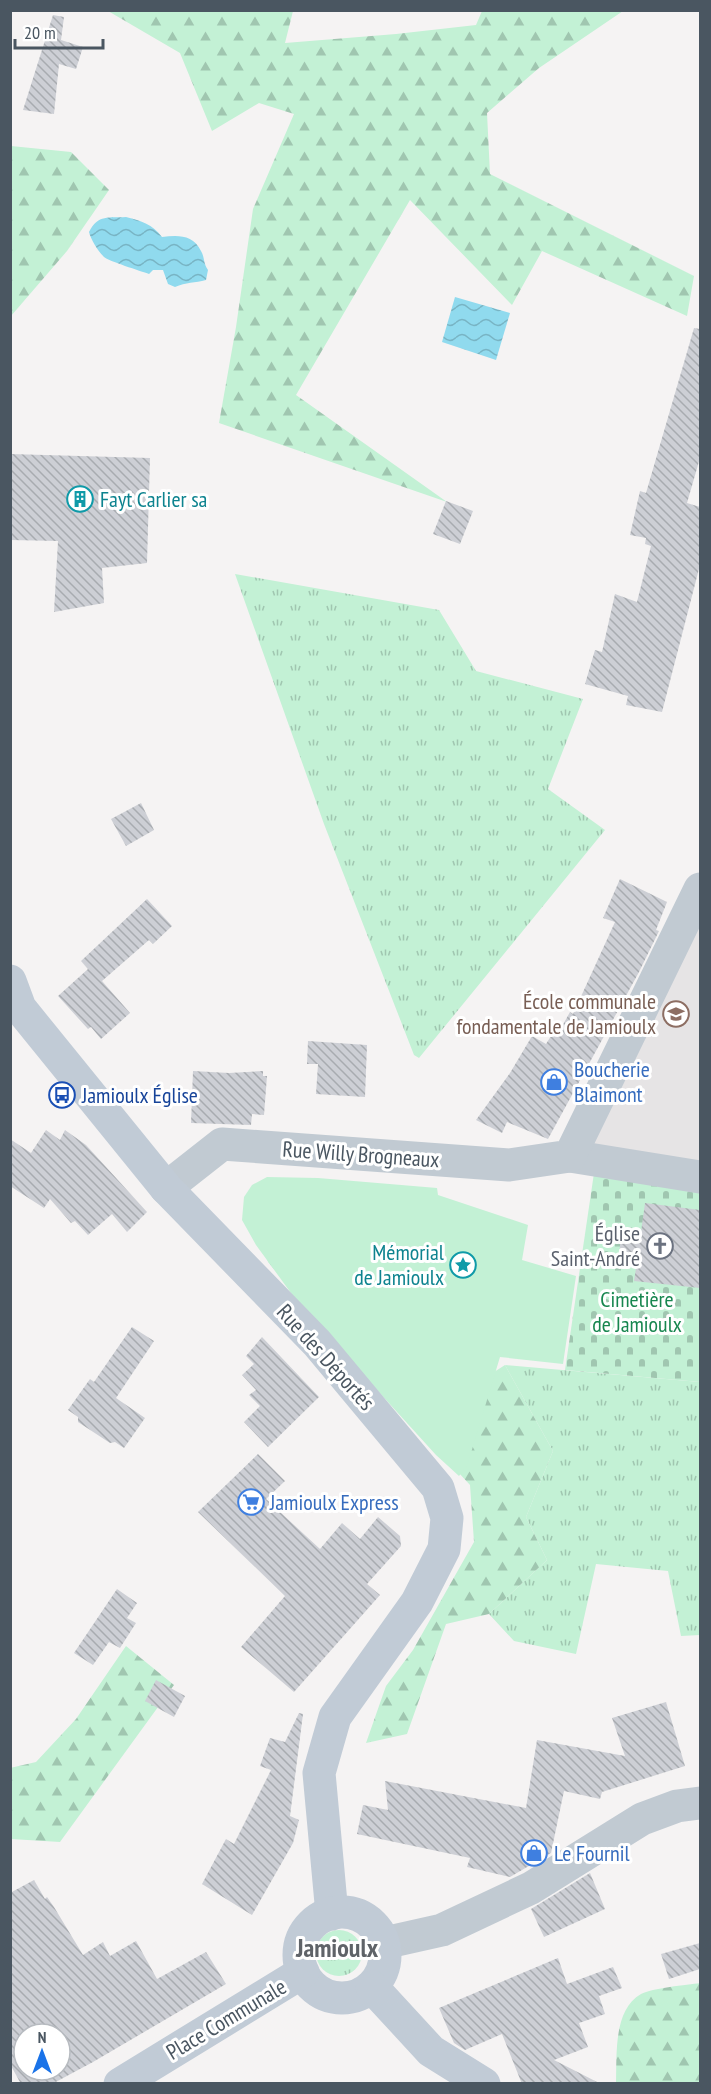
<svg xmlns="http://www.w3.org/2000/svg" width="711" height="2094" font-family="'PT Sans Narrow',sans-serif">
  <defs>
    <pattern id="grass-tufts" width="24" height="20" patternUnits="userSpaceOnUse" patternTransform="scale(1.5)"><rect width="24" height="20" fill="#c3f1d5"/><path d="M3 7l-1-3M5 7V3M7 7l1-3M15 17l-1-3M17 17v-4M19 17l1-3" fill="none" stroke="#a0c6b0"/></pattern>
    <pattern id="forest-firs" width="22" height="20" patternUnits="userSpaceOnUse" patternTransform="scale(1.5)"><rect width="22" height="20" fill="#c3f1d5"/><path d="M5 1l3.5 6h-7zM16 11l3.5 6h-7z" fill="#a0c6b0"/></pattern>
    <pattern id="cemetery-stones" width="16" height="16" patternUnits="userSpaceOnUse" patternTransform="scale(1.5)"><rect width="16" height="16" fill="#c3f1d5"/><path d="M2 7V4a2 2 0 0 1 4 0v3zM10 15v-3a2 2 0 0 1 4 0v3z" fill="#a0c6b0"/></pattern>
    <pattern id="water-waves" width="16" height="10" patternUnits="userSpaceOnUse" patternTransform="scale(1.5)"><rect width="16" height="10" fill="#90daee"/><path d="M0 5q4-4 8 0t8 0" fill="none" stroke="#78b4c4"/></pattern>
    <pattern id="building-back-hatch" width="6" height="6" patternUnits="userSpaceOnUse" patternTransform="scale(1.5)"><rect width="6" height="6" fill="#cdcfd5"/><path d="M-1 5l2 2M0 0l6 6M5-1l2 2" fill="none" stroke="#a8abb0"/></pattern>
  </defs>
  <rect width="100%" height="100%" fill="#f5f3f3"/>
  <polygon fill="#e6e4e5" points="700,909 700,1166 588,1146"/>
  <g fill="url(#grass-tufts)">
    <polygon points="235,574 439,610 476,671 583,699 548,789 605,830 419,1058 414,1055 324,824"/>
    <polygon points="505,1365 700,1382 700,1635 681,1636 668,1571 596,1564 576,1654 514,1641 489,1614 547,1560 526,1517 553,1451"/>
    <circle cx="339" cy="1953" r="23"/>
  </g>
  <g fill="url(#forest-firs)">
    <polygon points="108,11 293,11 285,43 396,34 476,25 482,11 623,11 539,68 487,113 490,174 694,276 687,316 542,251 512,305 410,200 296,395 447,502 219,423 236,327 253,209 294,114 259,103 212,131 180,53"/>
    <polygon points="11,146 71,152 109,190 67,251 11,316"/>
    <polygon points="257,1223 441,1406 505,1365 553,1451 526,1517 547,1560 489,1614 446,1624 407,1734 366,1743 386,1686 413,1650 474,1542 470,1485 329,1332 268,1262"/>
    <polygon points="126,1646 174,1685 60,1842 11,1839 10,1768 36,1762 76,1719"/>
    <path d="M700 1983V2083H616C617 2055 613 2010 641 1994 652 1988 687 1985 700 1983Z"/>
  </g>
  <polygon fill="url(#cemetery-stones)" points="594,1173 700,1186 700,1382 565,1370"/>
  <polygon fill="#c3f1d5" points="267,1177 318,1178 437,1188 438,1195 528,1225 522,1260 576,1276 563,1364 500,1357 467,1466 459,1476 436,1455 299,1304 256,1245 242,1220 244,1197 252,1185"/>
  <g fill="url(#water-waves)">
    <path d="M126 217C142 221 152 224 162 237 177 235 193 234 201 251 205 258 203 263 208 270L206 280C195 283 186 282 175 287L168 284 163 270H153L149 274C141 271 108 261 104 257 98 251 91 240 89 232 98 214 109 218 126 217Z"/>
    <polygon points="455,297 510,313 496,360 442,342"/>
  </g>
  <g fill="url(#building-back-hatch)" fill-rule="evenodd">
    <polygon points="53,15 64,17 61,40 83,47 76,69 59,64 54,114 23,110"/>
    <polygon points="694,328 700,329 700,458 687,503 700,507 700,565 662,712 626,705 628,696 585,684 595,650 602,652 615,594 637,602 651,546 645,544 646,538 630,535 640,491 646,493"/>
    <polygon points="10,454 150,458 147,563 102,568 104,603 54,612 58,541 10,540"/>
    <polygon points="446,501 473,511 460,544 433,534"/>
    <polygon points="141,803 154,830 126,846 111,819"/>
    <polygon points="620,879 667,902 656,930 659,931 639,972 548,1139 507,1122 502,1133 476,1120 510,1073 532,1036 546,1044 556,1028 560,1030 570,1012 573,1014 615,922 603,918"/>
    <polygon points="147,899 172,926 153,944 149,940 102,981 130,1013 101,1039 91,1027 88,1029 58,996 88,969 81,961"/>
    <polygon points="308,1041 367,1045 365,1097 316,1094 318,1064 307,1064"/>
    <polygon points="193,1071 229,1073 263,1071 263,1076 267,1076 264,1115 252,1114 251,1125 191,1123"/>
    <polygon points="46,1130 60,1140 65,1130 86,1145 147,1212 127,1232 112,1214 88,1235 75,1221 71,1223 50,1199 44,1208 10,1186 10,1139 31,1153"/>
    <polygon points="645,1203 700,1210 700,1288 634,1281 637,1262 619,1260 621,1231 641,1232"/>
    <polygon points="132,1327 154,1341 116,1398 145,1418 124,1448 115,1442 110,1443 78,1422 78,1417 68,1410 90,1379 94,1382"/>
    <polygon points="262,1337 319,1397 268,1447 244,1422 260,1406 249,1395 256,1390 242,1375 254,1364 246,1356"/>
    <polygon points="258,1454 285,1481 266,1499 320,1549 342,1523 360,1539 378,1517 400,1536 401,1546 367,1584 380,1595 294,1692 241,1647 285,1596 198,1512"/>
    <polygon points="117,1589 137,1603 127,1618 136,1623 120,1648 109,1642 93,1665 74,1653"/>
    <polygon points="156,1680 185,1696 174,1717 145,1701"/>
    <polygon points="666,1702 685,1766 602,1792 600,1799 564,1791 551,1853 510,1877 467,1867 470,1858 357,1834 363,1805 388,1810 385,1781 526,1808 537,1740 625,1756 612,1718"/>
    <polygon points="299,1713 303,1714 290,1816 299,1820 293,1843 252,1915 202,1884 226,1839 234,1844 271,1770 260,1766 270,1738 285,1742"/>
    <polygon points="590,1873 605,1909 544,1937 531,1909"/>
    <path d="M34 1880 45 1899 47 1897 54 1907 83 1955 103 1942 110 1956 136 1941 157 1979 206 1952 226 1984 93 2062 52 2084H21L10 2064V1893ZM24 2034H60V2070H24Z"/>
    <polygon points="700,1943 700,1969 669,1979 661,1954"/>
    <polygon points="558,1958 567,1984 613,1967 622,1988 599,1996 605,2014 579,2023 588,2047 554,2060 601,2084 522,2084 502,2034 465,2050 454,2043 439,2008"/>
  </g>
  <g fill="none" stroke-linecap="round" stroke-linejoin="round">
    <g stroke="#c1cad2" stroke-width="33">
      <polyline points="570,1156 700,1177"/>
      <polyline points="166,1188 222,1144 509,1165 570,1156 700,889"/>
      <polyline points="384,1943 442,1930 531,1888 642,1819 677,1806 700,1803"/>
    </g>
    <g stroke="#c1cbd6" stroke-width="33">
      <polyline points="10,981 20,1008 166,1188 317,1343 438,1488 447,1518 444,1549 417,1602 335,1717 319,1773 332,1914"/>
      <circle cx="342" cy="1955" r="43"/>
      <polyline points="372,1987 431,2051 484,2084"/>
      <polyline points="120,2084 303,1972"/>
    </g>
  </g>
  <defs>
    <g id="building-ring" transform="scale(1.35)"><circle r="9.5" fill="#fff" stroke="#0f9aa8" stroke-width="1.5"/><path d="M-4-6H4V6H1V3H-1V6H-4ZM-2.5-4.3h1.7v1.8h-1.7ZM.8-4.3h1.7v1.8H.8ZM-2.5-1h1.7V.8h-1.7ZM.8-1h1.7V.8H.8Z" fill="#0f9aa8"/></g>
    <g id="school-ring" transform="scale(1.35)"><circle r="9.5" fill="#fff" stroke="#8d6e63" stroke-width="1.5"/><path d="M0-5L7-2L0 1L-7-2ZM-4 1L0 2.5L4 1V4Q0 6-4 4Z" fill="#8d6e63"/></g>
    <g id="shop-ring" transform="scale(1.35)"><circle r="9.5" fill="#fff" stroke="#3f7fe0" stroke-width="1.5"/><path d="M-5-2.5h2.3a2.7 3.5 0 0 1 5.4 0H5L5.5 6h-11ZM-1.5-2.5h3a1.5 2.3 0 0 0-3 0Z" fill="#3f7fe0"/></g>
    <g id="bus-ring" transform="scale(1.35)"><circle r="9.5" fill="#fff" stroke="#1a4fb4" stroke-width="1.5"/><path d="M-5-6H5V4H4V6H2V4H-2V6H-4V4H-5ZM-3.5-4V0h7V-4ZM-3.5 1.2v1.5H-2V1.2ZM2 1.2v1.5H3.5V1.2Z" fill="#1a4fb4"/></g>
    <g id="church-ring" transform="scale(1.35)"><circle r="9.5" fill="#fff" stroke="#6b7280" stroke-width="1.5"/><path d="M-1.2-6h2.4v3.5h3.3v2.4h-3.3V6h-2.4V-.1h-3.3v-2.4h3.3Z" fill="#6b7280"/></g>
    <g id="sight-ring" transform="scale(1.35)"><circle r="9.5" fill="#fff" stroke="#0f9aa8" stroke-width="1.5"/><path d="M0-6L1.8-2.2L6-1.7L2.9 1.2L3.7 5.4L0 3.3L-3.7 5.4L-2.9 1.2L-6-1.7L-1.8-2.2Z" fill="#0f9aa8"/></g>
    <g id="supermarket-ring" transform="scale(1.35)"><circle r="9.5" fill="#fff" stroke="#3f7fe0" stroke-width="1.5"/><path d="M-6-5.5h2.5l.6 2H6L4.5 2H-2.5L-4.4-4H-6ZM-1.5 3.2a1.3 1.3 0 1 0 .1 0ZM3 3.2a1.3 1.3 0 1 0 .1 0Z" fill="#3f7fe0"/></g>
  </defs>
  <g fill-rule="evenodd">
    <use href="#building-ring" x="80" y="499"/>
    <use href="#school-ring" x="676" y="1014"/>
    <use href="#shop-ring" x="554" y="1082"/>
    <use href="#bus-ring" x="62" y="1095"/>
    <use href="#church-ring" x="660" y="1246"/>
    <use href="#sight-ring" x="463" y="1265"/>
    <use href="#supermarket-ring" x="251" y="1502"/>
    <use href="#shop-ring" x="534" y="1853"/>
  </g>
  <g text-anchor="middle" dominant-baseline="central" stroke-width="6" stroke-linejoin="round" paint-order="stroke">
    <g font-size="22" fill="#0d838f" stroke="#fff" text-anchor="start">
      <text x="100" y="499">Fayt Carlier sa</text>
      <text x="444" y="1252" text-anchor="end">Mémorial<tspan x="444" dy="25">de Jamioulx</tspan></text>
    </g>
    <g font-size="22" fill="#785e54" stroke="#fff" text-anchor="end">
      <text x="656" y="1001">École communale<tspan x="656" dy="25">fondamentale de Jamioulx</tspan></text>
    </g>
    <g font-size="22" fill="#366cbe" stroke="#fff" text-anchor="start">
      <text x="574" y="1069">Boucherie<tspan x="574" dy="25">Blaimont</tspan></text>
      <text x="270" y="1502">Jamioulx Express</text>
      <text x="554" y="1853">Le Fournil</text>
    </g>
    <g font-size="22" fill="#164399" stroke="#fff" text-anchor="start">
      <text x="82" y="1095">Jamioulx Église</text>
    </g>
    <g font-size="22" fill="#4a5661" stroke="#fff">
      <text transform="translate(361 1154) rotate(4)">Rue Willy Brogneaux</text>
      <text transform="translate(326 1357) rotate(48)">Rue des Déportés</text>
      <text transform="translate(226 2019) rotate(-31)">Place Communale</text>
    </g>
    <g font-size="22" fill="#5b616d" stroke="#fff" text-anchor="end">
      <text x="640" y="1233">Église<tspan x="640" dy="25">Saint-André</tspan></text>
    </g>
    <g font-size="22" fill="#17864f" stroke="#fff">
      <text x="637" y="1299">Cimetière<tspan x="637" dy="25">de Jamioulx</tspan></text>
    </g>
    <g font-size="26" font-weight="bold" fill="#5f6368" stroke="#fff">
      <text x="337" y="1947">Jamioulx</text>
    </g>
  </g>
  <rect width="711" height="2094" fill="none" stroke="#4a5661" stroke-width="24"/>
  <g transform="translate(42 2052)"><circle r="28" fill="#ffffff" stroke="#b7bbc0" stroke-width="1.5"/>
  <path d="M0-4.5L10 22L0 15L-10 22Z" fill="#1a73e8"/>
  <text y="-9" font-size="16" font-weight="bold" text-anchor="middle" fill="#4a5661">N</text>
  </g>
  <path d="M15 39v9h88v-9" fill="none" stroke="#4a5661" stroke-width="3"/>
  <text x="24" y="39" font-size="18" fill="#4a5661" stroke="#ffffff" stroke-width="4.5" paint-order="stroke">20 m</text>
</svg>
